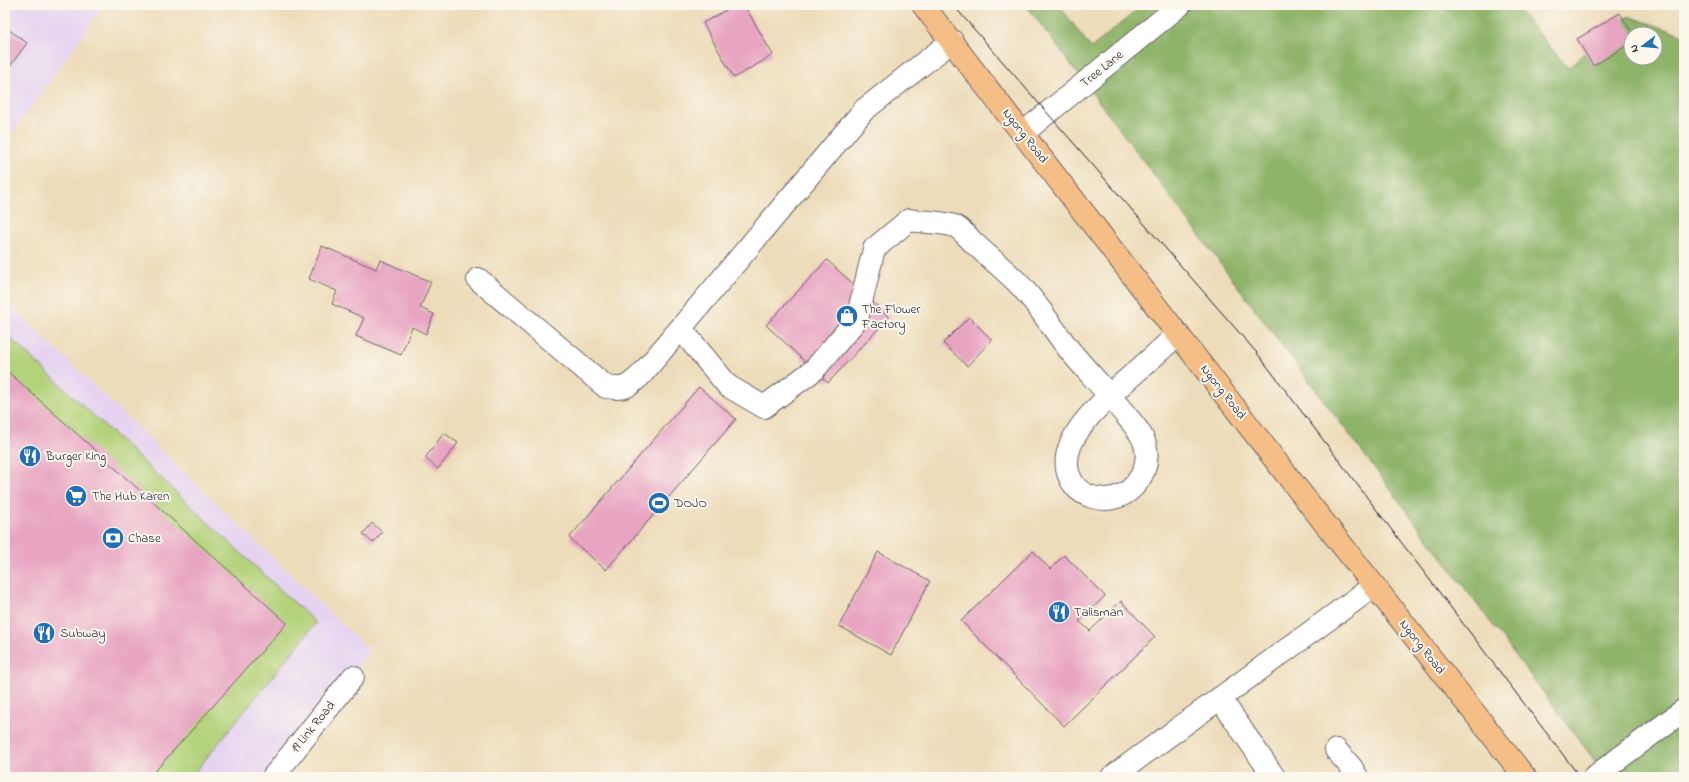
<svg xmlns="http://www.w3.org/2000/svg" width="1689" height="782" font-family="'Indie Flower',sans-serif">
  <rect width="100%" height="100%" fill="#fbf7ec"/>
  <filter id="ink" filterUnits="userSpaceOnUse"><feTurbulence type="fractalNoise" baseFrequency=".025" numOctaves="2"/><feDisplacementMap in="SourceGraphic" scale="8" xChannelSelector="R" yChannelSelector="G"/><feConvolveMatrix kernelMatrix="1 2 1 2 8 2 1 2 1" color-interpolation-filters="sRGB"/></filter>
  <filter id="wash" filterUnits="userSpaceOnUse"><feTurbulence type="fractalNoise" baseFrequency=".012" numOctaves="4" result="noise"/><feDisplacementMap in="SourceGraphic" scale="16" xChannelSelector="R" yChannelSelector="G"/><feGaussianBlur stdDeviation="0.9" result="paint"/><feColorMatrix in="noise" values="0 0 0 0 0 0 0 0 0 0 0 0 0 0 0 0 0 1.4 0 .05"/><feComposite in="paint" operator="in"/></filter>
  <g filter="url(#wash)">
    <rect width="100%" height="100%" fill="#eddcb9"/>
    <g fill="#e5d3f1">
      <polygon points="5,5 104,5 5,144"/>
      <polygon points="5,300 370,651 263,777 5,777"/>
    </g>
    <polygon fill="#b3d279" stroke="#6a7a5a" points="5,333 316,623 191,777 5,777"/>
    <path fill="#8eb469" stroke="#586b52" fill-rule="evenodd" d="M1026 5H1059L1091 48 1143 5H1514L1568 68 1628 16 1684 35V777H1607ZM1631 34H1655V58H1631Z"/>
    <g id="blocks">
      <g fill="#e8a5c2">
        <polygon points="735,5 744,5 773,55 734,78 703,23"/>
        <polygon points="1620,13 1633,34 1631,34 1631,43 1593,66 1577,39"/>
        <polygon points="5,27 27,43 8,69 5,68"/>
        <polygon points="322,246 376,269 380,260 431,282 420,308 434,314 426,334 412,327 401,355 356,336 364,318 332,304 337,291 309,279"/>
        <polygon points="827,260 889,317 828,383 766,325"/>
        <polygon points="969,317 992,340 967,366 943,343"/>
        <polygon points="5,369 287,623 150,777 5,777"/>
        <polygon points="699,387 736,419 606,570 569,538"/>
        <polygon points="444,433 458,443 438,469 425,458"/>
        <polygon points="372,523 382,532 373,543 363,534"/>
        <polygon points="1033,551 1050,569 1064,555 1105,596 1079,621 1090,631 1121,601 1155,637 1064,726 961,621"/>
        <polygon points="878,552 930,581 891,655 839,626"/>
      </g>
    </g>
  </g>
  <g filter="url(#ink)">
    <use href="#blocks" fill-opacity="0" stroke="#696367" stroke-width="1"/>
    <g fill="none" stroke-linecap="round" stroke-linejoin="round">
      <g stroke="#696367" stroke-width="24">
        <g id="minor">
          <polyline points="1023,133 1180,5"/>
          <path d="M478 279 606 387C626 390 628 387 642 374L864 110 952 41"/>
          <path d="M681 329 728 386 764 407 814 370 857 319 874 249 909 220C920 222 945 222 954 226 961 228 970 240 976 245 992 260 1012 275 1026 292 1042 310 1055 332 1071 352 1088 372 1107 392 1124 413 1131 421 1139 430 1143 439 1154 462 1138 493 1113 498 1100 501 1083 496 1075 486 1045 448 1104 400 1129 378 1146 363 1162 349 1178 334"/>
          <polyline points="1220,698 1274,777"/>
          <polyline points="1336,750 1351,767 1357,777"/>
          <polyline points="273,777 353,677"/>
          <polyline points="1112,777 1374,586"/>
          <polyline points="1594,777 1684,710"/>
        </g>
      </g>
      <g stroke="#696367" stroke-width="24">
        <polyline id="major" points="923,5 1293,483 1525,777"/>
      </g>
      <use href="#minor" stroke="#fff" stroke-width="22"/>
      <use href="#major" stroke="#f6be87" stroke-width="22"/>
      <polyline stroke="#22223b" stroke-width="1" points="953,5 1257,353 1580,777"/>
    </g>
  </g>
  <defs>
    <g id="shop-disc" transform="scale(1.15)"><circle r="9.5" fill="#1f6fb2" stroke="#fbf7ec"/><path d="M-5-2.5h2.3a2.7 3.5 0 0 1 5.4 0H5L5.5 6h-11ZM-1.5-2.5h3a1.5 2.3 0 0 0-3 0Z" fill="#fff"/></g>
    <g id="restaurant-disc" transform="scale(1.15)"><circle r="9.5" fill="#1f6fb2" stroke="#fbf7ec"/><path d="M-5-6h1v4h1v-4h1v4h1v-4h1v5L-1.5 .5V6h-2V.5L-5-1ZM5-6V6H3V1.5H1.5Q1.5-4 5-6Z" fill="#fff"/></g>
    <g id="supermarket-disc" transform="scale(1.15)"><circle r="9.5" fill="#1f6fb2" stroke="#fbf7ec"/><path d="M-6-5.5h2.5l.6 2H6L4.5 2H-2.5L-4.4-4H-6ZM-1.5 3.2a1.3 1.3 0 1 0 .1 0ZM3 3.2a1.3 1.3 0 1 0 .1 0Z" fill="#fff"/></g>
    <g id="stadium-disc" transform="scale(1.15)"><circle r="9.5" fill="#1f6fb2" stroke="#fbf7ec"/><path d="M0-5a6.5 5 0 1 0 0 10a6.5 5 0 1 0 0-10ZM-3.5-1.8h7v3.6h-7Z" fill="#fff"/></g>
    <g id="bank-disc" transform="scale(1.15)"><circle r="9.5" fill="#1f6fb2" stroke="#fbf7ec"/><path d="M-6-4H6V4H-6ZM0-2.3a2.3 2.3 0 1 0 0 4.6a2.3 2.3 0 1 0 0-4.6Z" fill="#fff"/></g>
  </defs>
  <g fill-rule="evenodd">
    <use href="#shop-disc" x="847" y="316"/>
    <use href="#restaurant-disc" x="30" y="456"/>
    <use href="#supermarket-disc" x="76" y="496"/>
    <use href="#stadium-disc" x="659" y="503"/>
    <use href="#bank-disc" x="113" y="538"/>
    <use href="#restaurant-disc" x="1059" y="612"/>
    <use href="#restaurant-disc" x="44" y="633"/>
  </g>
  <g text-anchor="middle" dominant-baseline="central" stroke-width="4" stroke-linejoin="round" paint-order="stroke">
    <g font-size="13" fill="#22223b" stroke="#fbf7ec">
      <text transform="translate(1102 69) rotate(-39)">Tree Lane</text>
      <text transform="translate(1025 136) rotate(52)">Ngong Road</text>
      <text transform="translate(1223 392) rotate(52)">Ngong Road</text>
      <text transform="translate(1422 647) rotate(52)">Ngong Road</text>
      <text transform="translate(313 727) rotate(-51)">19 Link Road</text>
    </g>
    <g font-size="13" fill="#22223b" stroke="#fbf7ec" text-anchor="start">
      <text x="862" y="309">The Flower<tspan x="862" dy="15">Factory</tspan></text>
      <text x="46" y="456">Burger King</text>
      <text x="92" y="496">The Hub Karen</text>
      <text x="674" y="503">DOJO</text>
      <text x="128" y="538">Chase</text>
      <text x="1074" y="612">Talisman</text>
      <text x="60" y="633">Subway</text>
    </g>
  </g>
  <rect width="1689" height="782" fill="none" stroke="#fbf7ec" stroke-width="20"/>
  <g transform="translate(1643 46) rotate(254)"><circle r="19" fill="#fbf7ec" stroke="#a4a2a5"/>
  <path d="M0-3L7 15L0 10L-7 15Z" fill="#1f6fb2"/>
  <text y="-6" font-size="11" font-weight="bold" text-anchor="middle" fill="#22223b">N</text>
  </g>
</svg>
